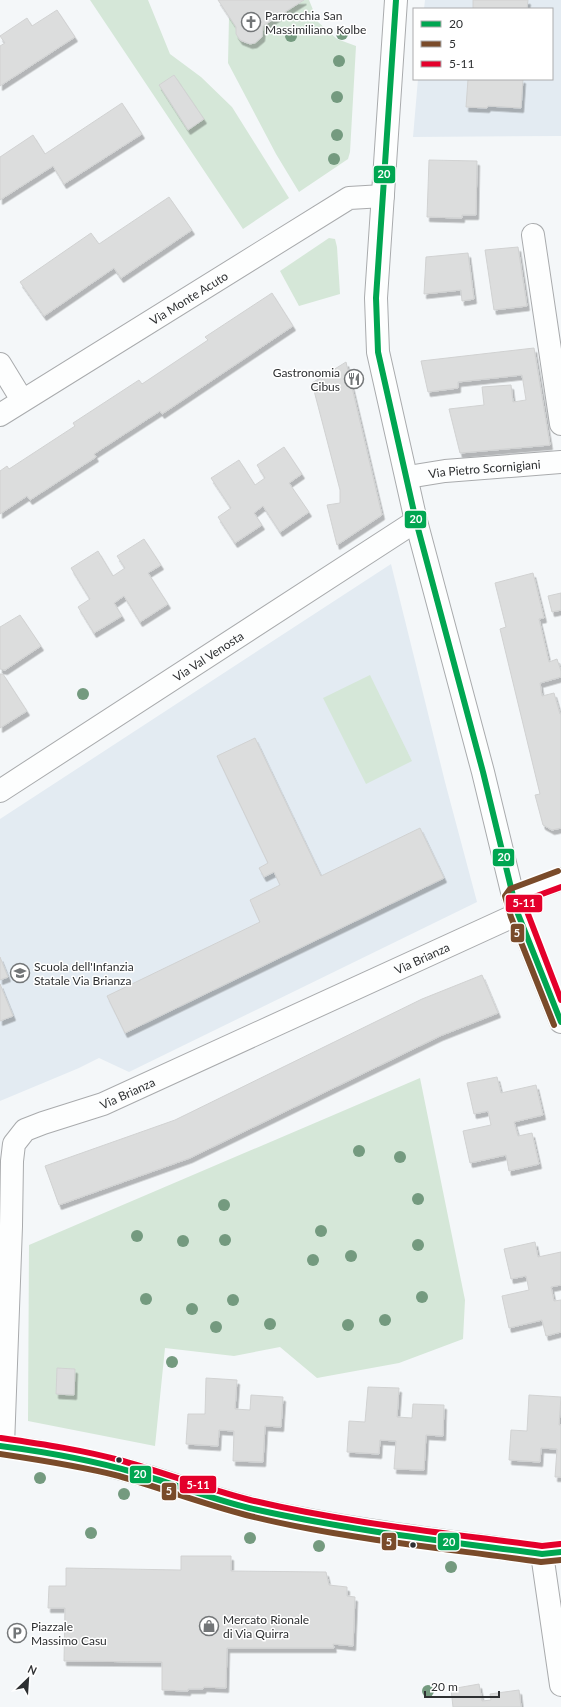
<svg xmlns="http://www.w3.org/2000/svg" width="561" height="1707" font-family="Lato,sans-serif">
  <defs>
    <filter id="shadow"><feDropShadow dx="2.5" dy="4.5" stdDeviation="0" flood-color="#0004"/></filter>
  </defs>
  <rect width="100%" height="100%" fill="#f4f7f9"/>
  <g fill="#e3ebf2">
    <polygon points="425,0 561,0 561,136 413,137 418,79 552,79 552,9 424,9"/>
    <polygon points="391,564 445,782 477,902 129,1072 99,1058 79,1068 0,1101 0,819"/>
  </g>
  <g fill="#d5e7d8">
    <polygon points="90,0 148,0 170,54 201,77 232,107 289,198 243,229"/>
    <path d="M304 0H309L318 22 337 39 356 46 350 152 348 159 299 192 276 154 228 63 229 17C231 20 235 24 236 28 236 31 236 34 238 37 243 47 255 44 262 37L263 26Z"/>
    <polygon points="329,238 335,239 337,247 340,294 299,306 280,271"/>
    <polygon points="370,675 412,761 366,784 323,698"/>
    <polygon points="420,1078 465,1300 463,1339 399,1363 317,1378 280,1347 234,1356 165,1348 155,1446 28,1421 29,1245"/>
  </g>
  <g fill="#dcdddd" stroke="#d1d2d2" filter="url(#shadow)">
    <polygon points="218,0 304,0 263,26 262,37 255,43 250,44 240,40 236,34 236,27"/>
    <polygon points="473,0 528,0 527,9 473,9"/>
    <polygon points="57,10 75,37 0,86 0,46 5,43 0,36 27,18 32,26"/>
    <polygon points="174,75 204,119 188,130 159,85"/>
    <polygon points="468,79 523,79 521,108 488,106 487,108 466,107"/>
    <polygon points="122,103 142,134 64,184 53,166 0,200 0,157 33,135 45,154"/>
    <polygon points="429,160 477,161 476,215 462,215 462,218 427,217"/>
    <polygon points="169,197 192,230 121,278 114,268 44,316 20,282 91,233 99,244"/>
    <polygon points="518,247 527,306 494,310 485,250"/>
    <polygon points="468,253 474,299 462,301 461,290 424,294 426,257"/>
    <polygon points="272,293 293,326 162,414 160,411 94,454 96,457 30,500 27,496 0,514 0,471 7,466 9,469 75,426 73,423 139,380 142,384 208,340 205,337"/>
    <polygon points="534,348 550,445 460,453 449,409 484,405 482,387 511,385 513,402 526,400 522,375 458,382 458,388 428,392 421,361"/>
    <polygon points="346,362 382,515 337,545 327,505 340,503 340,490 312,383"/>
    <polygon points="284,447 302,474 289,483 309,512 280,532 263,506 254,513 262,525 235,543 218,517 231,508 211,478 239,460 255,485 265,478 257,465"/>
    <polygon points="144,539 161,565 148,573 168,604 140,622 124,596 114,603 122,616 94,633 78,607 90,599 71,568 98,551 113,576 125,568 117,556"/>
    <polygon points="533,573 544,618 539,619 549,662 557,659 561,671 561,677 540,683 542,696 554,693 560,714 561,714 561,828 552,830 543,825 535,795 540,794 500,629 506,627 495,583"/>
    <polygon points="561,593 561,610 552,612 548,596"/>
    <polygon points="20,615 41,646 5,670 0,669 0,627"/>
    <polygon points="0,674 3,674 27,711 0,728"/>
    <polygon points="255,738 321,876 420,828 444,878 125,1033 107,996 260,922 250,900 280,885 274,872 264,877 259,868 268,863 217,756"/>
    <polygon points="0,957 8,977 0,980"/>
    <polygon points="482,975 498,1013 440,1036 190,1158 59,1205 45,1166 175,1120 422,999"/>
    <polygon points="0,984 13,1016 0,1021"/>
    <polygon points="497,1077 501,1093 536,1085 543,1115 514,1122 518,1136 532,1133 539,1164 509,1171 506,1155 470,1163 463,1131 491,1125 488,1111 474,1114 467,1083"/>
    <polygon points="535,1242 538,1257 561,1252 561,1285 551,1287 554,1301 561,1300 561,1332 546,1336 542,1320 509,1328 502,1296 529,1290 526,1276 511,1279 504,1249"/>
    <polygon points="57,1368 75,1369 74,1395 56,1394"/>
    <polygon points="206,1378 237,1380 235,1409 250,1410 251,1395 283,1397 281,1427 265,1426 263,1462 233,1461 234,1431 219,1430 218,1446 186,1444 188,1414 205,1414"/>
    <polygon points="368,1387 399,1388 397,1417 412,1418 413,1404 444,1405 443,1436 426,1435 424,1470 394,1469 396,1441 380,1440 379,1454 347,1452 349,1421 365,1422"/>
    <polygon points="529,1395 561,1397 559,1425 561,1425 561,1477 555,1477 557,1449 541,1448 540,1462 509,1460 511,1430 527,1431"/>
    <polygon points="181,1556 231,1556 231,1571 326,1572 329,1585 347,1587 347,1596 355,1597 353,1646 333,1644 334,1648 227,1648 226,1688 204,1687 203,1689 188,1689 188,1691 162,1690 162,1662 64,1661 65,1608 48,1608 49,1586 66,1586 66,1568 181,1570"/>
    <polygon points="479,1684 482,1701 491,1700 490,1694 519,1690 521,1707 453,1707 451,1689"/>
  </g>
  <g fill="none" stroke-linecap="round" stroke-linejoin="round">
    <g stroke="#a9abad" stroke-width="24">
      <g id="minor">
        <polyline points="396,0 376,298 378,352 416,521 483,772 513,896 518,914 561,1022"/>
        <polyline points="533,235 561,424"/>
        <polyline points="0,364 22,400"/>
        <path id="s1" d="M0 415 349 198 383 196"/>
        <path id="s2" d="M408 477 445 471 561 462"/>
        <path id="s3" d="M0 791 416 521"/>
        <polyline points="513,896 561,879"/>
        <path d="M0 1446C45 1452 92 1460 136 1473 179 1485 220 1502 264 1511 356 1531 449 1541 542 1554L561 1552"/>
        <path id="s4" d="M3 1446 11 1226 12 1161 14 1144 25 1130 43 1123 103 1104 518 914"/>
        <polyline points="542,1554 561,1685"/>
      </g>
    </g>
    <use href="#minor" stroke="#fdfefe" stroke-width="22"/>
    <g stroke="#fff" stroke-width="9">
      <g id="bus-1">
        <polyline points="396,0 376,298 378,352 416,521 483,772 513,896 518,914 561,1022"/>
        <path d="M0 1446C46 1452 92 1460 136 1473 174 1484 211 1499 249 1508 345 1530 444 1541 542 1554L561 1552"/>
      </g>
    </g>
    <g stroke="#fff" stroke-width="9">
      <g id="bus-2">
        <polyline points="554,1025 511,917 505,896 510,889 558,871"/>
        <path d="M0 1454C40 1460 80 1466 119 1476 161 1488 203 1504 246 1515 342 1539 443 1548 541 1562L561 1560"/>
      </g>
    </g>
    <g stroke="#fff" stroke-width="9">
      <g id="bus-3">
        <polyline points="561,887 523,901 561,1000"/>
        <path d="M1 1438C42 1444 83 1450 123 1461 165 1473 207 1489 250 1500 346 1523 445 1533 542 1546L560 1544"/>
      </g>
    </g>
    <use href="#bus-1" stroke="#00a651" stroke-width="6"/>
    <use href="#bus-2" stroke="#7a4b2a" stroke-width="6"/>
    <use href="#bus-3" stroke="#e4002b" stroke-width="6"/>
  </g>
  <g fill="#749a7f">
    <circle cx="342" cy="34" r="6"/>
    <circle cx="291" cy="36" r="6"/>
    <circle cx="339" cy="61" r="6"/>
    <circle cx="337" cy="97" r="6"/>
    <circle cx="337" cy="135" r="6"/>
    <circle cx="334" cy="159" r="6"/>
    <circle cx="83" cy="694" r="6"/>
    <circle cx="359" cy="1151" r="6"/>
    <circle cx="400" cy="1157" r="6"/>
    <circle cx="418" cy="1199" r="6"/>
    <circle cx="224" cy="1205" r="6"/>
    <circle cx="321" cy="1231" r="6"/>
    <circle cx="137" cy="1236" r="6"/>
    <circle cx="225" cy="1240" r="6"/>
    <circle cx="183" cy="1241" r="6"/>
    <circle cx="418" cy="1245" r="6"/>
    <circle cx="351" cy="1256" r="6"/>
    <circle cx="313" cy="1260" r="6"/>
    <circle cx="422" cy="1297" r="6"/>
    <circle cx="146" cy="1299" r="6"/>
    <circle cx="233" cy="1300" r="6"/>
    <circle cx="192" cy="1309" r="6"/>
    <circle cx="385" cy="1320" r="6"/>
    <circle cx="270" cy="1324" r="6"/>
    <circle cx="348" cy="1325" r="6"/>
    <circle cx="216" cy="1327" r="6"/>
    <circle cx="172" cy="1362" r="6"/>
    <circle cx="40" cy="1478" r="6"/>
    <circle cx="124" cy="1494" r="6"/>
    <circle cx="91" cy="1533" r="6"/>
    <circle cx="250" cy="1538" r="6"/>
    <circle cx="319" cy="1546" r="6"/>
    <circle cx="451" cy="1567" r="6"/>
    <circle cx="428" cy="1691" r="6"/>
  </g>
  <defs>
    <g id="church-ring" transform="scale(1)"><circle r="9.5" fill="#fff" stroke="#737678" stroke-width="1.5"/><path d="M-1.2-6h2.4v3.5h3.3v2.4h-3.3V6h-2.4V-.1h-3.3v-2.4h3.3Z" fill="#737678"/></g>
    <g id="restaurant-ring" transform="scale(1)"><circle r="9.5" fill="#fff" stroke="#737678" stroke-width="1.5"/><path d="M-5-6h1v4h1v-4h1v4h1v-4h1v5L-1.5 .5V6h-2V.5L-5-1ZM5-6V6H3V1.5H1.5Q1.5-4 5-6Z" fill="#737678"/></g>
    <g id="school-ring" transform="scale(1)"><circle r="9.5" fill="#fff" stroke="#737678" stroke-width="1.5"/><path d="M0-5L7-2L0 1L-7-2ZM-4 1L0 2.5L4 1V4Q0 6-4 4Z" fill="#737678"/></g>
    <g id="shop-ring" transform="scale(1)"><circle r="9.5" fill="#fff" stroke="#737678" stroke-width="1.5"/><path d="M-5-2.5h2.3a2.7 3.5 0 0 1 5.4 0H5L5.5 6h-11ZM-1.5-2.5h3a1.5 2.3 0 0 0-3 0Z" fill="#737678"/></g>
    <g id="parking-ring" transform="scale(1)"><circle r="9.5" fill="#fff" stroke="#737678" stroke-width="1.5"/><path d="M-3.5-5.5H1a3.5 3.5 0 0 1 0 7H-1V5.5H-3.5ZM-1-3.4V-.6H.8a1.4 1.4 0 0 0 0-2.8Z" fill="#737678"/></g>
  </defs>
  <g fill-rule="evenodd">
    <use href="#church-ring" x="251" y="22"/>
    <use href="#restaurant-ring" x="354" y="379"/>
    <use href="#school-ring" x="20" y="973"/>
    <use href="#shop-ring" x="209" y="1626"/>
    <use href="#parking-ring" x="17" y="1633"/>
  </g>
  <g fill="#2e3032" stroke="#fff" stroke-width="1.5">
    <circle cx="119" cy="1460" r="3.5"/>
    <circle cx="413" cy="1545" r="3.5"/>
  </g>
  <g text-anchor="middle" dominant-baseline="central" stroke-width="3" stroke-linejoin="round" paint-order="stroke">
    <g font-size="12" fill="#2e3032" stroke="#fff" text-anchor="start">
      <text x="265" y="15">Parrocchia San<tspan x="265" dy="14">Massimiliano Kolbe</tspan></text>
      <text x="340" y="372" text-anchor="end">Gastronomia<tspan x="340" dy="14">Cibus</tspan></text>
      <text x="34" y="966">Scuola dell'Infanzia<tspan x="34" dy="14">Statale Via Brianza</tspan></text>
      <text x="223" y="1619">Mercato Rionale<tspan x="223" dy="14">di Via Quirra</tspan></text>
      <text x="31" y="1626">Piazzale<tspan x="31" dy="14">Massimo Casu</tspan></text>
    </g>
    <g font-size="12" fill="#2e3032" stroke="#fff">
      <text stroke="none"><textPath href="#s1" startOffset="222">Via Monte Acuto</textPath></text>
      <text stroke="none"><textPath href="#s2" startOffset="77">Via Pietro Scornigiani</textPath></text>
      <text stroke="none"><textPath href="#s3" startOffset="248">Via Val Venosta</textPath></text>
      <text stroke="none"><textPath href="#s4" startOffset="753">Via Brianza</textPath></text>
      <text stroke="none"><textPath href="#s4" startOffset="429">Via Brianza</textPath></text>
    </g>
  </g>
  <g stroke="#fff" stroke-width="1.5">
    <rect x="373" y="165" width="23" height="19" rx="4" fill="#00a651"/>
    <rect x="404" y="510" width="23" height="19" rx="4" fill="#00a651"/>
    <rect x="492" y="848" width="23" height="19" rx="4" fill="#00a651"/>
    <rect x="505" y="894" width="38" height="19" rx="4" fill="#e4002b"/>
    <rect x="510" y="923" width="15" height="20" rx="4" fill="#7a4b2a"/>
    <rect x="129" y="1465" width="23" height="19" rx="4" fill="#00a651"/>
    <rect x="179" y="1475" width="38" height="19" rx="4" fill="#e4002b"/>
    <rect x="161" y="1482" width="16" height="19" rx="4" fill="#7a4b2a"/>
    <rect x="381" y="1532" width="16" height="19" rx="4" fill="#7a4b2a"/>
    <rect x="437" y="1532" width="23" height="19" rx="4" fill="#00a651"/>
  </g>
  <g font-size="11" text-anchor="middle" font-weight="bold" fill="#fff">
    <text x="384" y="178">20</text>
    <text x="416" y="523">20</text>
    <text x="504" y="861">20</text>
    <text x="524" y="907">5-11</text>
    <text x="517" y="937">5</text>
    <text x="140" y="1478">20</text>
    <text x="198" y="1489">5-11</text>
    <text x="169" y="1495">5</text>
    <text x="389" y="1546">5</text>
    <text x="449" y="1546">20</text>
  </g>
  <rect x="413" y="8" width="140" height="72" fill="#ffffff" stroke="#abacad"/>
  <rect x="421" y="21" width="20" height="6" fill="#00a651" stroke="#abacad"/>
  <text x="449" y="28" font-size="12" fill="#2e3032">20</text>
  <rect x="421" y="41" width="20" height="6" fill="#7a4b2a" stroke="#abacad"/>
  <text x="449" y="48" font-size="12" fill="#2e3032">5</text>
  <rect x="421" y="61" width="20" height="6" fill="#e4002b" stroke="#abacad"/>
  <text x="449" y="68" font-size="12" fill="#2e3032">5-11</text>
  <g transform="translate(28 1679) rotate(25)" stroke="#ffffff" stroke-width="3" paint-order="stroke">
  <path d="M0-3L7 15L0 10L-7 15Z" fill="#2e3032"/>
  <text y="-6" font-size="11" font-weight="bold" text-anchor="middle" fill="#2e3032">N</text>
  </g>
  <path d="M425 1691v6h74v-6" fill="none" stroke="#2e3032" stroke-width="2"/>
  <text x="431" y="1691" font-size="12" fill="#2e3032" stroke="#ffffff" stroke-width="3" paint-order="stroke">20 m</text>
</svg>
